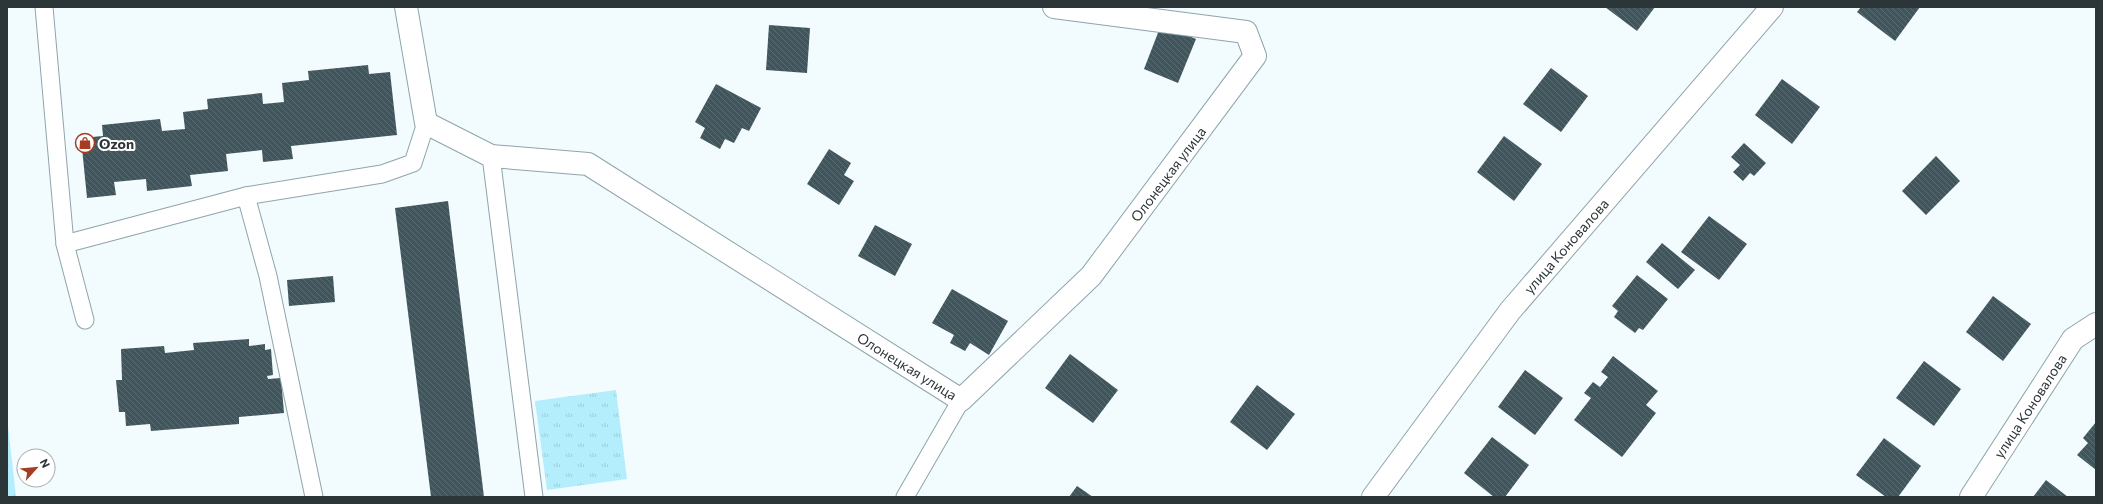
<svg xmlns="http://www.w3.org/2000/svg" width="2103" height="504" font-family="Commissioner,sans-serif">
  <defs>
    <pattern id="grass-tufts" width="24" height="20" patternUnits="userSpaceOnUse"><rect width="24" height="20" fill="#b4eefd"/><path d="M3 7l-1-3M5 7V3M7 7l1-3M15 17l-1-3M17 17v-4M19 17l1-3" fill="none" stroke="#9bcdda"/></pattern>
    <pattern id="building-back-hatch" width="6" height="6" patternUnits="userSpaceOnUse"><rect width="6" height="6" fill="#41565c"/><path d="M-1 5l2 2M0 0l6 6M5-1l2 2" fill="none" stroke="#5a6c71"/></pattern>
  </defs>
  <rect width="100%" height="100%" fill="#f2fbfe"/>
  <g fill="url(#grass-tufts)">
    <polygon points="616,390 627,479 547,490 535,401"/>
    <polygon points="7,417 16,497 7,497"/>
  </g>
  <g fill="url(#building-back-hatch)">
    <polygon points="1605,7 1655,7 1637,31"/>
    <polygon points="1861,7 1920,7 1895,41 1857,12"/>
    <polygon points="769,25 810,28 807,73 766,70"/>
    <polygon points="1161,25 1196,39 1178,83 1144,69"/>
    <polygon points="368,65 369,74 390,72 397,135 291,146 293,159 263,162 262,150 226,154 228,171 190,175 192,186 147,191 146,179 114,182 116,195 87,198 81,138 103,136 102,125 160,119 162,131 185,129 183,112 208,109 207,99 262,93 263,104 284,102 282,83 309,80 308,71"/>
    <polygon points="1551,68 1588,96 1561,132 1523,104"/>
    <polygon points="1782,79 1820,107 1792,144 1755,115"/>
    <polygon points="716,84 761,108 749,131 742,128 734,143 725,139 720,149 700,138 705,128 695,122"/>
    <polygon points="1504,136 1542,164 1514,201 1477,172"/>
    <polygon points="1744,143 1766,163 1754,176 1750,173 1743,181 1733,172 1740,165 1731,157"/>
    <polygon points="829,149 851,163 844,175 854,181 839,205 807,184"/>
    <polygon points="1936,156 1960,181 1926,215 1902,191"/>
    <polygon points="448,201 484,497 431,497 395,208"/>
    <polygon points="1709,216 1747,244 1719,280 1681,252"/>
    <polygon points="875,225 912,244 895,276 858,256"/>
    <polygon points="1662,243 1695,270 1678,289 1646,262"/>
    <polygon points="1637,275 1668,299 1643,330 1639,328 1635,333 1614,317 1618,311 1612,306"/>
    <polygon points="333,276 335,302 289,306 287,280"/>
    <polygon points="952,289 1008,321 989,355 970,343 965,351 950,343 954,335 932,323"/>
    <polygon points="1993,296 2031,324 2003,361 1966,332"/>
    <polygon points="249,339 249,346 265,344 265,350 271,349 273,375 267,376 268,379 281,378 284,413 239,417 239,424 151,431 150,424 126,426 125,412 119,412 116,380 122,380 121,349 164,346 165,353 194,350 193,343"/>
    <polygon points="1070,354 1118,390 1093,423 1045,388"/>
    <polygon points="1613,356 1658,391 1646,405 1656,413 1622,457 1574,420 1591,398 1584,393 1593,382 1600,387 1608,377 1601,372"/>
    <polygon points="1924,361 1961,389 1934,426 1896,398"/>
    <polygon points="1525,370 1563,398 1535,435 1498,407"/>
    <polygon points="1257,385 1295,414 1267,450 1230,422"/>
    <polygon points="2096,422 2096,470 2077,455 2088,443 2083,438"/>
    <polygon points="1492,437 1529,465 1505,497 1494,497 1464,473"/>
    <polygon points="1884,438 1921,466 1898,497 1886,497 1856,475"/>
    <polygon points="2046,480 2068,497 2033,497"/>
    <polygon points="1077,486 1093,497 1069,497"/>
  </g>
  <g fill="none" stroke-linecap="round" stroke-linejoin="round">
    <g stroke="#8ea5ab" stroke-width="19">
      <g id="lane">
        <polyline points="44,7 65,244 246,196 382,174 413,163 426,123"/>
        <polyline points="491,156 534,497"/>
        <polyline points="246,196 268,276 314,497"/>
        <polyline points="65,244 85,320"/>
        <polyline points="905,497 961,400"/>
      </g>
    </g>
    <g stroke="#8ea5ab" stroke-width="24">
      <g id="street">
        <polyline points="406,7 426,123 491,156 588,164 961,400 1091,276 1255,56 1246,32 1054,7"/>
        <polyline points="1373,497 1510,311 1772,7"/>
        <polyline points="1971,497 2073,339 2096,324"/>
      </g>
    </g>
    <use href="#lane" stroke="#fff" stroke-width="17"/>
    <use href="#street" stroke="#fff" stroke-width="22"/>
  </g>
  <defs>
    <g id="shop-ring" transform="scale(1)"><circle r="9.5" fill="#fff" stroke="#a53c23" stroke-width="1.5"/><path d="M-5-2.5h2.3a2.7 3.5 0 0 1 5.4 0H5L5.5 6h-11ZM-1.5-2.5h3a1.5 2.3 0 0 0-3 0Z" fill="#a53c23"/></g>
  </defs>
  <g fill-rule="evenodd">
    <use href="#shop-ring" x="85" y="143"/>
  </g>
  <g text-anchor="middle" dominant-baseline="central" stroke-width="4" stroke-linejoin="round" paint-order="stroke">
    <g font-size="14" font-weight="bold" fill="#2c3538" stroke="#fff" text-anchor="start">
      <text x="99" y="143">Ozon</text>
    </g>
    <g font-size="14" fill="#2c3538" stroke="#fff">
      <text transform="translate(1168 174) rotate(-53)">Олонецкая улица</text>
      <text transform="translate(1566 246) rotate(-49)">улица Коновалова</text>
      <text transform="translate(907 366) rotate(32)">Олонецкая улица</text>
      <text transform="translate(2030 406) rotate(-57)">улица Коновалова</text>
    </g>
  </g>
  <rect width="2103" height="504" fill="none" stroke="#2c3538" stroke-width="16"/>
  <g transform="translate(36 468) rotate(63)"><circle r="19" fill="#ffffff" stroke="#abaeaf"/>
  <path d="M0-3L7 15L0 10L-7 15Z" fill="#a53c23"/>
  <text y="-6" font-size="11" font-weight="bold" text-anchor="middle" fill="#2c3538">N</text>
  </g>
</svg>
